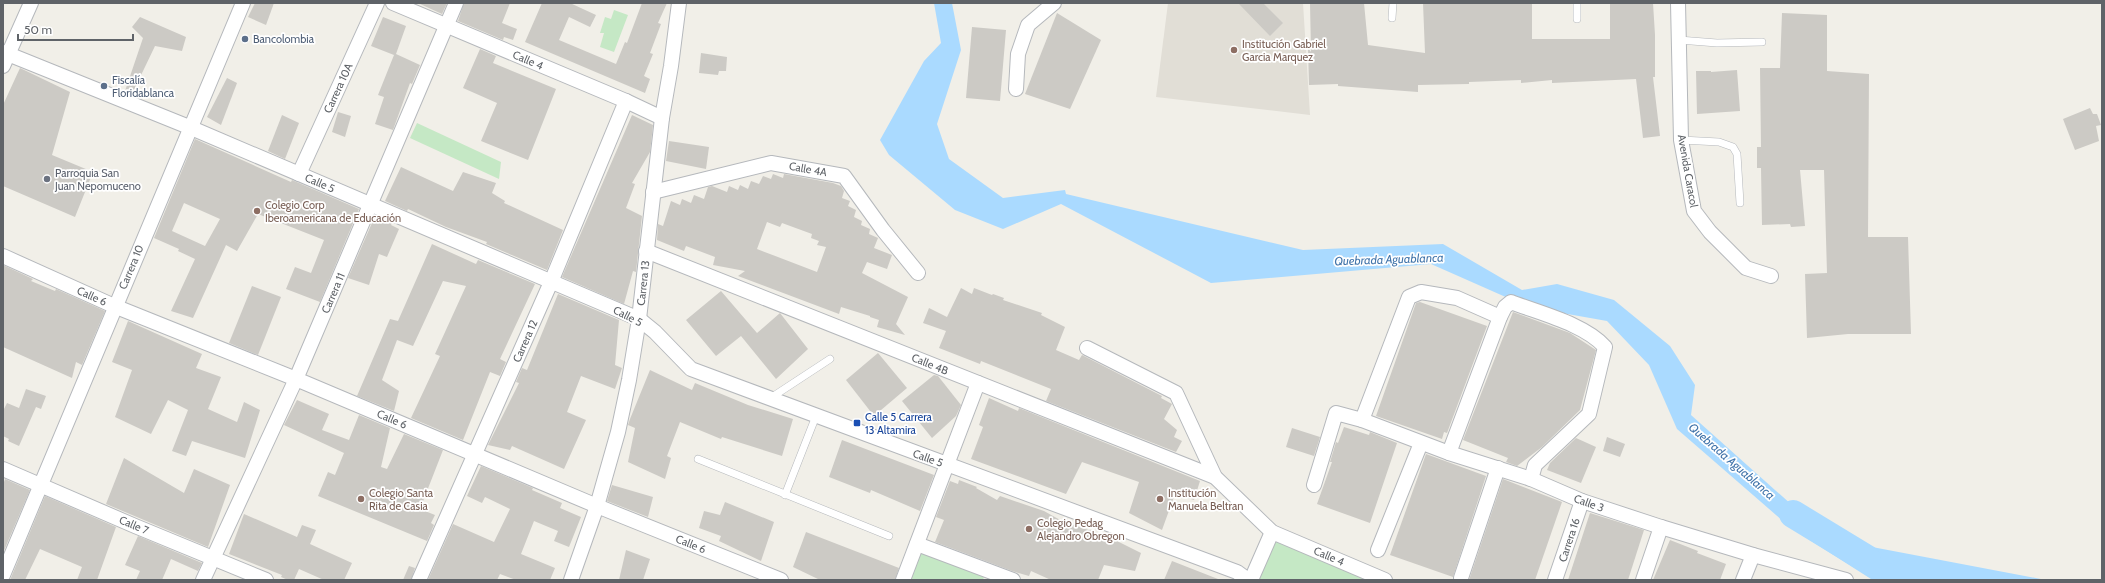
<svg xmlns="http://www.w3.org/2000/svg" width="2105" height="583" font-family="Cabin,sans-serif">
  <rect width="100%" height="100%" fill="#f1efe8"/>
  <polygon fill="#e1ded6" points="1168,3 1303,3 1310,115 1156,97"/>
  <g fill="#c5e8c5">
    <polygon points="614,10 628,15 614,52 600,47 604,33 600,33 605,17 611,19"/>
    <polygon points="417,123 501,162 499,179 410,138"/>
    <polygon points="1273,533 1384,580 1256,580"/>
    <polygon points="917,544 986,570 983,580 903,580"/>
  </g>
  <polygon fill="#aadaff" points="934,3 952,3 961,50 937,124 949,159 1003,198 1065,190 1066,194 1303,250 1443,244 1522,290 1557,284 1614,300 1670,346 1695,385 1691,415 1830,539 2046,580 1871,579 1791,528 1677,429 1649,365 1607,321 1528,307 1431,264 1211,283 1061,204 1003,229 955,210 889,155 880,140 924,61 941,43"/>
  <g fill="none" stroke-linecap="round" stroke-linejoin="round">
    <polyline stroke="#aadaff" stroke-width="28" points="1793,514 1867,559"/>
  </g>
  <g fill="#cccac5" fill-rule="evenodd">
    <polygon points="255,3 274,3 266,25 248,17"/>
    <polygon points="418,3 447,3 442,14"/>
    <polygon points="464,3 510,3 502,23 517,29 513,40 504,37 503,40 458,21"/>
    <polygon points="542,3 570,3 596,15 590,27 569,17 559,40 616,64 625,42 627,43 642,3 667,3 658,23 661,24 650,53 653,54 644,76 650,79 645,93 525,42"/>
    <polygon points="1238,3 1263,3 1283,23 1270,36"/>
    <polygon points="1310,3 1364,3 1368,45 1425,53 1423,3 1532,3 1532,39 1610,39 1610,3 1653,3 1655,35 1655,77 1653,77 1660,136 1643,138 1636,79 1552,83 1552,80 1521,83 1521,80 1469,82 1469,84 1418,85 1418,92 1338,86 1338,84 1309,85 1308,48 1311,52"/>
    <polygon points="1057,13 1101,40 1070,109 1025,94"/>
    <polygon points="1782,13 1827,15 1827,71 1869,74 1868,237 1908,237 1911,334 1848,334 1807,338 1805,274 1827,273 1824,170 1800,170 1805,226 1791,227 1790,224 1762,225 1761,168 1757,168 1757,147 1761,147 1760,68 1780,68"/>
    <polygon points="140,17 186,37 182,51 155,46 132,94 125,91 143,38 132,27"/>
    <polygon points="383,17 406,26 396,54 420,65 412,84 410,83 393,130 375,124 384,97 378,95 394,55 371,46"/>
    <polygon points="972,27 1006,30 1000,101 966,98"/>
    <polygon points="480,49 496,56 493,63 556,89 528,160 481,141 497,103 463,88"/>
    <polygon points="701,53 727,57 726,71 719,71 718,75 699,73"/>
    <polygon points="20,68 70,92 52,155 93,172 75,217 3,186 3,105"/>
    <polygon points="1737,70 1740,111 1697,114 1696,71 1711,71 1711,72"/>
    <polygon points="227,78 237,83 221,125 207,117"/>
    <polygon points="2090,108 2093,114 2097,114 2101,125 2096,126 2099,141 2075,150 2063,119"/>
    <polygon points="338,112 351,116 345,137 332,132"/>
    <polygon points="282,115 299,123 285,159 268,151"/>
    <polygon points="632,115 653,125 650,152 632,183 635,184 626,208 642,216 636,272 633,271 624,304 562,277"/>
    <path d="M195 139 291 182 292 180 359 209 320 302 286 289 295 267 311 273 324 240 258 214 237 251 226 245 193 318 171 311 195 259 178 251 179 249 154 238ZM184 203 220 219 205 246 172 231Z"/>
    <polygon points="669,141 709,147 706,169 666,161"/>
    <polygon points="401,167 453,191 463,172 496,183 492,193 505,201 504,203 563,230 547,270 486,244 487,242 446,227 408,209 407,211 385,201"/>
    <path d="M773 174 783 178 784 174 833 183 841 186 844 191 842 198 850 201 848 206 856 210 854 217 862 221 861 225 870 229 869 234 878 238 874 248 892 255 887 269 867 262 862 273 908 297 896 324 905 335 877 327 879 320 870 317V316L841 307 839 314 738 276 745 271 713 265 715 257 686 246 684 251 657 240 658 224 663 226 671 201 680 205 682 199 691 203 694 195 704 199 708 187 712 186 727 192 729 186 738 190 740 185 748 189 751 181 759 184 763 176 771 179ZM767 222 780 227 782 223 812 234 811 238 819 241 817 245 826 247 817 272 757 249Z"/>
    <polygon points="375,216 392,223 391,225 399,229 387,257 379,254 369,285 348,278"/>
    <polygon points="432,244 476,264 478,260 535,284 500,359 506,362 500,376 490,372 463,440 411,418 440,356 435,354 466,286 443,281 413,346 397,340 382,380 399,391 394,411 357,396 390,319 398,321"/>
    <polygon points="3,265 33,279 31,281 55,291 56,289 105,311 82,365 76,362 72,378 3,347"/>
    <polygon points="252,286 281,297 258,355 229,343"/>
    <polygon points="961,288 972,294 974,288 992,295 993,294 1004,298 1003,300 1042,313 1041,315 1065,327 1056,350 1079,360 1082,355 1162,396 1161,398 1172,404 1164,419 1177,430 1174,437 1182,441 1176,452 1046,401 1051,389 981,361 980,364 939,348 946,331 923,323 929,308 947,317"/>
    <polygon points="721,291 757,333 780,313 808,349 776,379 741,336 716,356 686,320"/>
    <polygon points="558,294 619,320 615,365 622,368 615,389 581,376 567,412 586,420 564,469 512,446 510,450 488,445 519,383 516,382 522,368 527,370"/>
    <polygon points="1420,302 1487,326 1447,433 1444,432 1442,439 1376,416 1416,303"/>
    <polygon points="1513,312 1570,333 1596,350 1580,410 1542,447 1517,466 1506,462 1508,458 1463,440"/>
    <polygon points="128,321 202,354 196,368 221,377 208,409 237,422 244,402 260,410 245,458 192,441 186,456 172,451 188,410 168,400 151,434 115,417 132,370 112,362"/>
    <polygon points="878,353 907,388 874,416 846,380"/>
    <polygon points="650,370 692,390 695,383 748,405 793,419 782,456 722,437 721,439 680,422 667,456 671,458 665,479 628,462 635,428 628,425 630,419"/>
    <polygon points="934,375 938,376 961,405 956,416 932,438 902,401"/>
    <polygon points="26,389 46,396 41,409 36,407 19,446 8,441 9,439 3,436 3,411 7,403 19,408"/>
    <polygon points="989,398 1018,411 1019,408 1200,481 1194,500 1175,494 1162,530 1129,513 1139,482 1082,462 1066,494 971,459 983,427 979,425"/>
    <polygon points="297,400 329,414 322,430 349,440 359,415 390,428 381,467 387,469 404,434 443,450 420,509 435,515 431,523 434,525 427,541 318,496 328,472 335,475 344,453 284,425"/>
    <polygon points="1344,427 1369,435 1370,432 1397,443 1370,523 1317,504 1332,462 1330,462 1336,442 1338,443"/>
    <polygon points="1292,428 1320,437 1314,456 1286,447"/>
    <polygon points="1607,437 1625,444 1620,457 1603,451"/>
    <polygon points="1576,438 1596,447 1581,483 1547,470 1550,463"/>
    <polygon points="842,440 934,475 920,511 871,490 870,493 829,477"/>
    <polygon points="1426,454 1486,476 1453,577 1390,555"/>
    <polygon points="124,458 184,493 194,469 230,485 208,547 106,504"/>
    <polygon points="481,466 533,488 532,490 562,503 560,508 581,517 569,547 554,541 558,531 534,521 521,554 555,568 550,580 516,580 500,574 497,580 428,580 453,524 494,542 510,509 485,497 482,503 467,496"/>
    <polygon points="5,479 30,490 3,553 3,485"/>
    <polygon points="1503,479 1562,502 1535,580 1469,580"/>
    <polygon points="959,480 977,487 976,488 997,500 1000,496 1044,511 1062,521 1109,537 1141,553 1135,571 1104,565 1098,580 1051,580 1031,571 1029,576 1012,571 935,542 944,520 936,517 950,481 958,484"/>
    <polygon points="612,485 653,497 648,517 607,501"/>
    <polygon points="45,496 116,527 97,580 77,580 82,567 40,549 25,580 10,580"/>
    <polygon points="725,502 774,522 761,561 719,541 721,536 699,528 704,511 720,515"/>
    <polygon points="1590,513 1644,530 1628,580 1568,580"/>
    <polygon points="244,514 297,537 302,525 316,530 310,544 352,563 344,580 324,580 299,569 294,580 288,580 281,577 282,575 229,554"/>
    <polygon points="806,532 899,568 895,580 820,580 793,567"/>
    <polygon points="138,536 202,563 198,571 171,559 162,580 136,580 140,571 125,565"/>
    <polygon points="1670,540 1698,551 1697,553 1726,564 1720,580 1653,580"/>
    <polygon points="626,550 650,559 643,580 619,580"/>
    <polygon points="1172,561 1218,579 1218,580 1164,580"/>
    <polygon points="409,566 415,568 411,580 403,580"/>
  </g>
  <g fill="none" stroke-linecap="round" stroke-linejoin="round">
    <g stroke="#b5b8bc" stroke-width="8">
      <g id="lane">
        <polyline points="1577,3 1577,19"/>
        <polyline points="1392,18 1393,3"/>
        <polyline points="1679,40 1717,43 1762,42"/>
        <polyline points="1681,140 1719,142 1733,147 1737,154 1740,203"/>
        <polyline points="769,399 830,359"/>
        <polyline points="698,459 889,536"/>
        <polyline points="785,495 816,416"/>
      </g>
    </g>
    <g stroke="#b5b8bc" stroke-width="16">
      <g id="street">
        <polyline points="393,3 626,101 662,118"/>
        <polyline points="1678,3 1681,140 1694,211 1710,232 1746,268 1771,276"/>
        <polyline points="3,52 189,127 639,319 655,332 691,369 1237,572 1248,580"/>
        <polyline points="3,66 31,3"/>
        <polyline points="1016,89 1018,54 1028,25 1054,3"/>
        <polyline points="299,174 377,3"/>
        <polyline points="653,192 771,163 844,176 883,230 918,273"/>
        <polyline points="646,251 1215,477"/>
        <polyline points="3,256 114,306 296,379 597,506 781,580"/>
        <polyline points="1087,348 1176,393 1215,477 1272,532 1385,580"/>
        <polyline points="1362,420 1409,297 1421,292 1457,298 1500,317"/>
        <path d="M1449 453 1500 317 1505 307 1511 302C1539 313 1585 324 1605 347L1589 414 1535 465 1531 479"/>
        <polyline points="3,469 135,526 266,580"/>
        <polyline points="1314,485 1336,413 1362,420 1449,453 1531,479 1582,501 1661,527 1753,555 1846,580"/>
        <polyline points="917,544 1013,580"/>
        <polyline points="1378,550 1421,443"/>
        <polyline points="3,575 243,3"/>
        <polyline points="1461,578 1498,468"/>
        <polyline points="203,580 296,379 456,3"/>
        <polyline points="419,580 551,282 626,101"/>
        <polyline points="571,580 597,506 618,432 629,380 639,319 662,118 671,66 679,3"/>
        <polyline points="903,580 978,383"/>
        <polyline points="1251,580 1272,532"/>
        <polyline points="1555,580 1582,501"/>
        <polyline points="1643,580 1661,527"/>
        <polyline points="1743,580 1753,555"/>
      </g>
    </g>
    <use href="#lane" stroke="#fff" stroke-width="7"/>
    <use href="#street" stroke="#fff" stroke-width="14"/>
  </g>
  <g fill="#5c6f8a" stroke="#fff" stroke-width="1.5">
    <circle cx="245" cy="39" r="4"/>
    <circle cx="104" cy="86" r="4"/>
  </g>
  <g fill="#8d6e63" stroke="#fff" stroke-width="1.5">
    <circle cx="1234" cy="50" r="4"/>
    <circle cx="257" cy="211" r="4"/>
    <circle cx="361" cy="499" r="4"/>
    <circle cx="1160" cy="499" r="4"/>
    <circle cx="1029" cy="529" r="4"/>
  </g>
  <circle fill="#6b7280" stroke="#fff" stroke-width="1.5" cx="47" cy="179" r="4"/>
  <rect fill="#1a4fb4" stroke="#fff" stroke-width="1.5" x="853" y="419" width="8" height="8" rx="2"/>
  <g text-anchor="middle" dominant-baseline="central" stroke-width="3.5" stroke-linejoin="round" paint-order="stroke">
    <g font-size="11" fill="#4e5e75" stroke="#fff" text-anchor="start">
      <text x="253" y="39">Bancolombia</text>
      <text x="112" y="80">Fiscalía<tspan x="112" dy="13">Floridablanca</tspan></text>
    </g>
    <g font-size="11" fill="#785e54" stroke="#fff" text-anchor="start">
      <text x="1242" y="44">Institución Gabriel<tspan x="1242" dy="13">Garcia Marquez</tspan></text>
      <text x="265" y="205">Colegio Corp<tspan x="265" dy="13">Iberoamericana de Educación</tspan></text>
      <text x="369" y="493">Colegio Santa<tspan x="369" dy="13">Rita de Casia</tspan></text>
      <text x="1168" y="493">Institución<tspan x="1168" dy="13">Manuela Beltran</tspan></text>
      <text x="1037" y="523">Colegio Pedag<tspan x="1037" dy="13">Alejandro Obregon</tspan></text>
    </g>
    <g font-size="11" fill="#5f6368" stroke="#fff">
      <text transform="translate(528 60) rotate(23)">Calle 4</text>
      <text transform="translate(338 88) rotate(-65)">Carrera 10A</text>
      <text transform="translate(808 169) rotate(10)">Calle 4A</text>
      <text transform="translate(1688 171) rotate(80)">Avenida Caracol</text>
      <text transform="translate(320 183) rotate(23)">Calle 5</text>
      <text transform="translate(131 267) rotate(-67)">Carrera 10</text>
      <text transform="translate(643 283) rotate(-84)">Carrera 13</text>
      <text transform="translate(333 293) rotate(-67)">Carrera 11</text>
      <text transform="translate(92 296) rotate(24)">Calle 6</text>
      <text transform="translate(628 316) rotate(27)">Calle 5</text>
      <text transform="translate(525 341) rotate(-66)">Carrera 12</text>
      <text transform="translate(930 364) rotate(22)">Calle 4B</text>
      <text transform="translate(392 419) rotate(23)">Calle 6</text>
      <text transform="translate(928 458) rotate(20)">Calle 5</text>
      <text transform="translate(1589 503) rotate(20)">Calle 3</text>
      <text transform="translate(134 525) rotate(23)">Calle 7</text>
      <text transform="translate(1569 540) rotate(-72)">Carrera 16</text>
      <text transform="translate(691 544) rotate(22)">Calle 6</text>
      <text transform="translate(1329 556) rotate(23)">Calle 4</text>
    </g>
    <g font-size="11" fill="#5b616d" stroke="#fff" text-anchor="start">
      <text x="55" y="173">Parroquia San<tspan x="55" dy="13">Juan Nepomuceno</tspan></text>
    </g>
    <g font-size="11" fill="#164399" stroke="#fff" text-anchor="start">
      <text x="865" y="417">Calle 5 Carrera<tspan x="865" dy="13">13 Altamira</tspan></text>
    </g>
    <g font-size="12" font-style="italic" fill="#4174aa" stroke="#fff">
      <text transform="translate(1389 259) rotate(-2)">Quebrada Aguablanca</text>
      <text transform="translate(1732 461) rotate(41)">Quebrada Aguablanca</text>
    </g>
  </g>
  <rect width="2105" height="583" fill="none" stroke="#5f6368" stroke-width="8"/>
  <path d="M18 34v6h115v-6" fill="none" stroke="#5f6368" stroke-width="2"/>
  <text x="24" y="34" font-size="12" fill="#5f6368" stroke="#ffffff" stroke-width="3" paint-order="stroke">50 m</text>
</svg>
